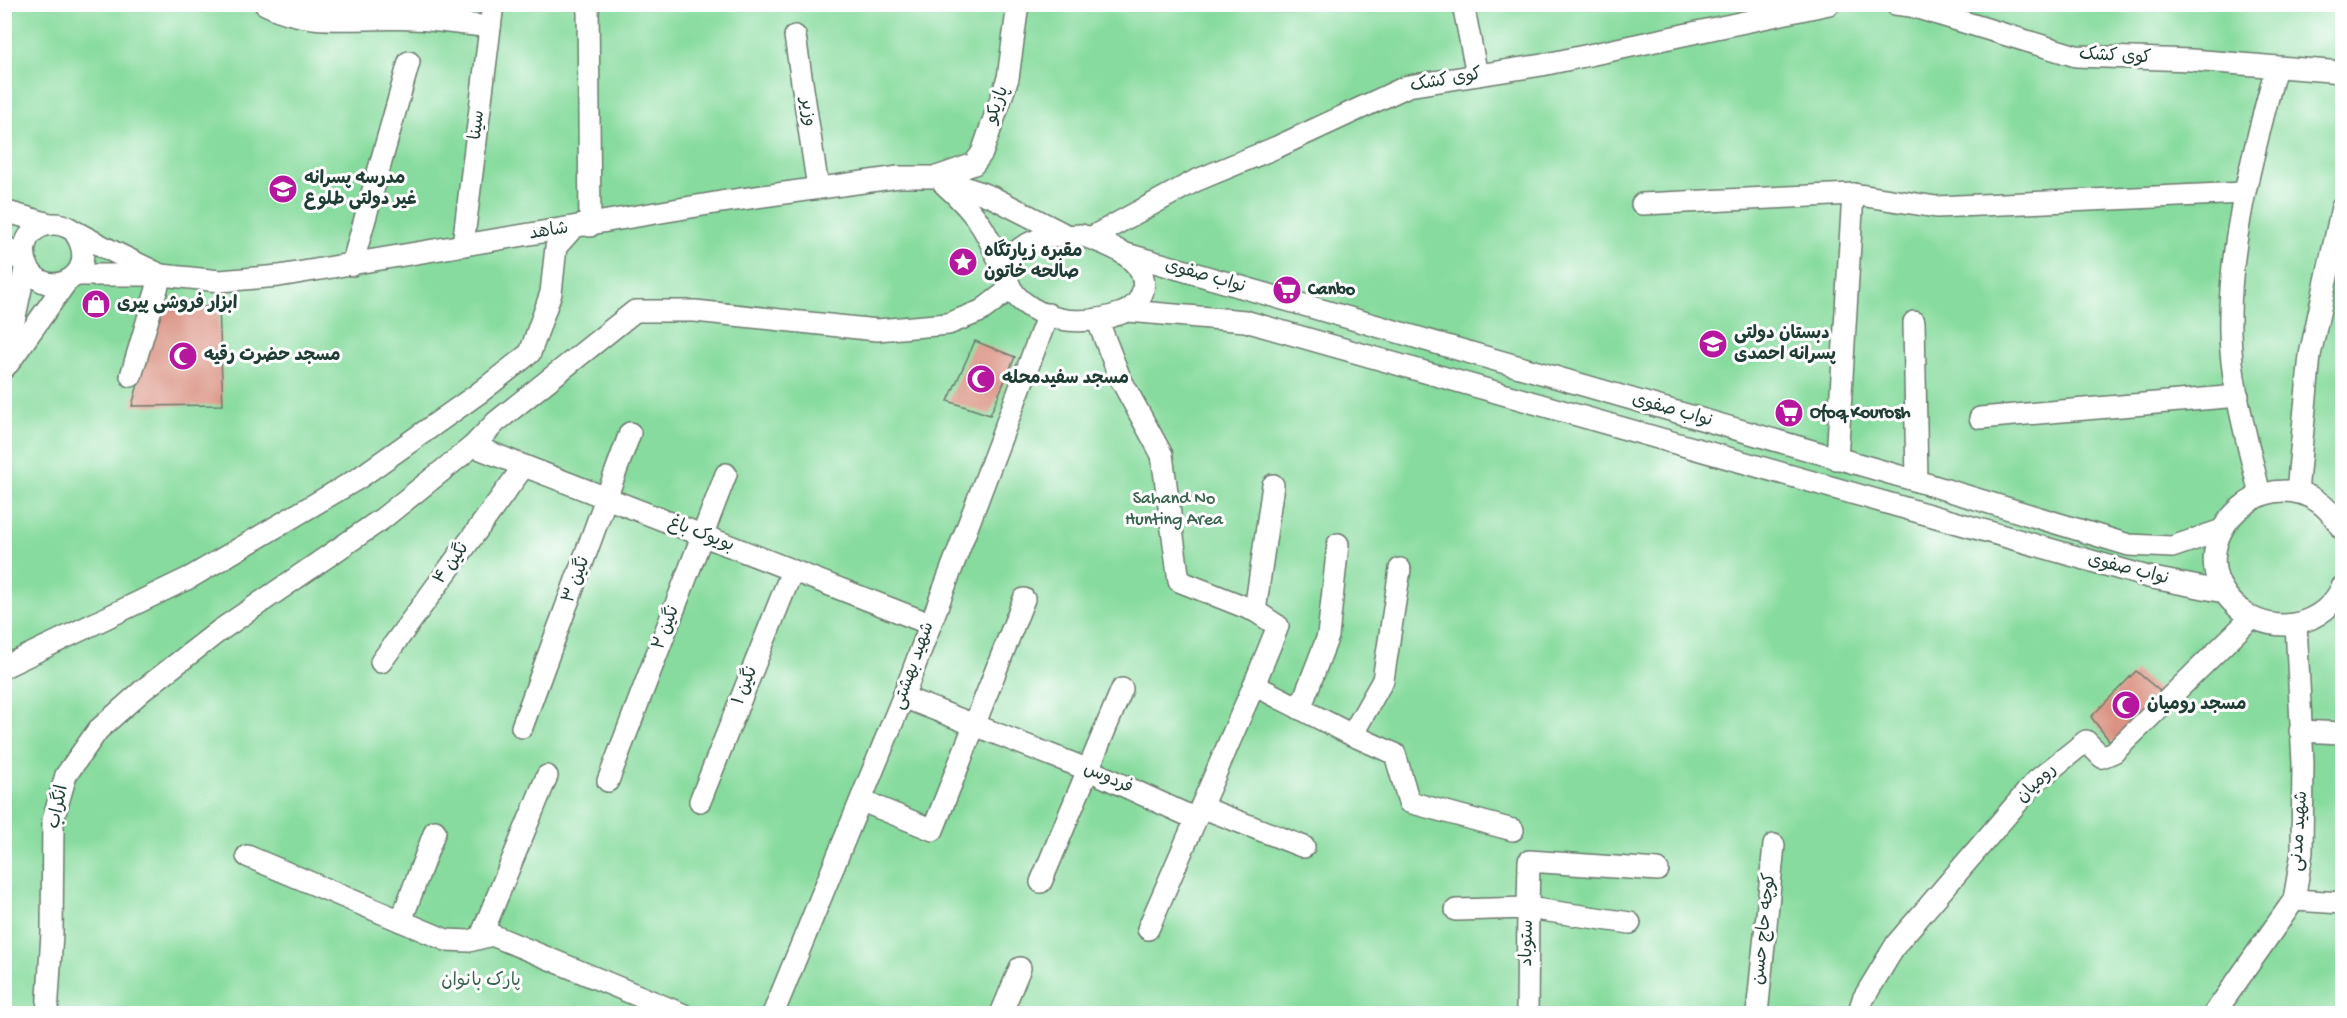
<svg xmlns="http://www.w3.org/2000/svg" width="2347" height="1018" font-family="'Gochi Hand','Playpen Sans Arabic',sans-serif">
  <rect width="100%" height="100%" fill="#fff"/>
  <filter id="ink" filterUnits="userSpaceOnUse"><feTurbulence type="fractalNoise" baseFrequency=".0167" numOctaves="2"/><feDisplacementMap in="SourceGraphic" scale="12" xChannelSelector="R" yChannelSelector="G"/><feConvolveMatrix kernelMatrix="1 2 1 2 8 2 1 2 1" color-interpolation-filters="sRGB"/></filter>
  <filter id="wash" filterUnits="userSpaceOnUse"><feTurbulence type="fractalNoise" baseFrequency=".008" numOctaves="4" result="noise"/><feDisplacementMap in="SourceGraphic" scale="24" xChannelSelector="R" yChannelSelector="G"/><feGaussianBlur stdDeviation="1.35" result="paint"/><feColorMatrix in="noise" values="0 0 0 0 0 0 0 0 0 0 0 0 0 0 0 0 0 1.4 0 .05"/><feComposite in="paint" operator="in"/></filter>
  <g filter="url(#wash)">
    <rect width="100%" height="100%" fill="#f7ead8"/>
    <polygon fill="#87db9e" stroke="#538c69" stroke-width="1.5" points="5,5 2342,5 2342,1013 5,1014"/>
    <g id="blocks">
      <g fill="#da9282">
        <polygon points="159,307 219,307 223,405 132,406"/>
        <polygon points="975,341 1015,357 990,415 948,401"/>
        <polygon points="2136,671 2161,692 2112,744 2091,717"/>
      </g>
    </g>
  </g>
  <g filter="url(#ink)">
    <use href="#blocks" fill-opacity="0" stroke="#6b7a6d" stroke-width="1.5"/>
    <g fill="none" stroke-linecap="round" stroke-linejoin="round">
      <g stroke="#6b7a6d" stroke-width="24">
        <g id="minor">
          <path d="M265 4C310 28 363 16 412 19 438 20 464 24 490 27"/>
          <polyline points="588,4 590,226"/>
          <polyline points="1463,4 1477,75"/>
          <polyline points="1895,4 1911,6 2076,56 2191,60 2342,72"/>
          <polyline points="795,36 818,188"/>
          <polyline points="937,177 974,164 982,153 1008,78 1018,4"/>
          <path d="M944 184C980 216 988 234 1006 277"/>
          <polyline points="1642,204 1853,194 1936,207 2243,193"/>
          <polyline points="4,211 50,224"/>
          <path d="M75 233C87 250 86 274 64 282 26 295 7 235 46 225 54 223 62 224 69 228 96 244 126 258 155 272"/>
          <path d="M1081 235C1105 243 1149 258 1143 290 1141 300 1132 310 1122 313 1102 320 1081 323 1060 319 1036 314 1001 295 1008 267 1011 256 1017 249 1028 244 1044 235 1063 236 1081 235Z"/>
          <polyline points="1090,238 1195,181 1277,147 1408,86 1542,65 1829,4"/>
          <polyline points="4,245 26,265 4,368"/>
          <polyline points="463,245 493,4"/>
          <polyline points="1123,253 1917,481 2129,545 2172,547 2222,530"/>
          <polyline points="352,265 409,62"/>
          <polyline points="75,275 161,275 220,281 279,276 721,202 899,177 937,177 992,197 1068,236"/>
          <polyline points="1128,311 1245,321 2148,577 2224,592"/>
          <polyline points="1097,319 1120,378 1162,455 1179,581 1255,611 1278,626 1254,685"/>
          <polyline points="1914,322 1917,481"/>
          <polyline points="8,364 67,281"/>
          <polyline points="131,376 161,275"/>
          <polyline points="1980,418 2238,396"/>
          <polyline points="473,446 930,624"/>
          <polyline points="1837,459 1853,194"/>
          <polyline points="2297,492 2310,355 2342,207"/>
          <path d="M2260 495C2248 442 2231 387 2230 332 2228 241 2253 155 2276 67"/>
          <path d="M2342 529C2287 434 2166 539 2235 605 2248 618 2266 625 2284 625 2309 624 2332 610 2342 587"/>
          <polyline points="1255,611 1273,485"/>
          <polyline points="381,662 524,466"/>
          <polyline points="4,667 191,577 359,478 479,393 530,353 551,293 556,247 573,228"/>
          <polyline points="903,697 1089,770 1196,819 1201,807 1304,847"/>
          <polyline points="1300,709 1328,636 1338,544"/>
          <polyline points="522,727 630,433"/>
          <polyline points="2300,731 2342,733"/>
          <polyline points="1352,735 1383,680 1400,569"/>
          <polyline points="608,781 726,474"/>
          <polyline points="700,801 792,571"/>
          <polyline points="862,801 933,830 1024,599"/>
          <polyline points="1201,807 1254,685 1352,735 1395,754 1409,802 1513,830"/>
          <polyline points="247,856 446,940 469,941 492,935 682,1014"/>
          <polyline points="1041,882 1122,689"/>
          <polyline points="2294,900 2342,903"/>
          <polyline points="1456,910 1528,908 1527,1014"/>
          <polyline points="401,921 435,831"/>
          <polyline points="1630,923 1528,908 1529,861 1658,870"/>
          <polyline points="1148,929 1196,819"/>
          <polyline points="481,936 547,776"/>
          <polyline points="47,1014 52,933 53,820 66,775 98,730 143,690 219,631 382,519 473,446 496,422 635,311 695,311 877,330 948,324 981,311 1010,289"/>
          <polyline points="773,1014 903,697 1048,314"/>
          <polyline points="1001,1014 1020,968"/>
          <polyline points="1757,1014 1774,845"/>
          <polyline points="1858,1014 1863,999 1897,943 2036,781 2086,741 2102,757 2114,752 2251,618"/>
          <polyline points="2214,1014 2294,900 2302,852 2303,763 2296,624"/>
        </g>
      </g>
      <use href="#minor" stroke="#fff" stroke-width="21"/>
    </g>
  </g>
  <defs>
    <g id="school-disc" transform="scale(1.5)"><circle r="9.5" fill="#b5179e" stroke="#fff"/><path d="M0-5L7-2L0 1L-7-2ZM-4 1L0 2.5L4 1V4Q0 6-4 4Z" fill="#fff"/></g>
    <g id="sight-disc" transform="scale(1.5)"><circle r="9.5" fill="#b5179e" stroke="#fff"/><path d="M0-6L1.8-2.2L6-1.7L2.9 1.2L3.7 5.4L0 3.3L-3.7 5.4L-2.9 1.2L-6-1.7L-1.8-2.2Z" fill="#fff"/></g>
    <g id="supermarket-disc" transform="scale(1.5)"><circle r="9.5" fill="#b5179e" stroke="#fff"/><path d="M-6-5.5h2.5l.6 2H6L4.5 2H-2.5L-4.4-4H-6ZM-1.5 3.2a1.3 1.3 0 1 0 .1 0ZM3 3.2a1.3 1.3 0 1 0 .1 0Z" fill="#fff"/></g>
    <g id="shop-disc" transform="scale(1.5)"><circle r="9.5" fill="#b5179e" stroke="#fff"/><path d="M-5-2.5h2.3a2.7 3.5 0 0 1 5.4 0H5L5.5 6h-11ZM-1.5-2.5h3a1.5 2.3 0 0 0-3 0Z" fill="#fff"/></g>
    <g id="mosque-disc" transform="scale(1.5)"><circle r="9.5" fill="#b5179e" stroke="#fff"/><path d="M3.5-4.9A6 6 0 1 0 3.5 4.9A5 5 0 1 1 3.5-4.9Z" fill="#fff"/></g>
  </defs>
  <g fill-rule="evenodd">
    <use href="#school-disc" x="283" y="189"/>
    <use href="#sight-disc" x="963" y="262"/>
    <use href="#supermarket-disc" x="1287" y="290"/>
    <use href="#shop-disc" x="96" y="304"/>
    <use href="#school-disc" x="1713" y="344"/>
    <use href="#mosque-disc" x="183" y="356"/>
    <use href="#mosque-disc" x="981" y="379"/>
    <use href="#supermarket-disc" x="1789" y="413"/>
    <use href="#mosque-disc" x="2126" y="705"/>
  </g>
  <g text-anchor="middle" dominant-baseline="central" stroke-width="6" stroke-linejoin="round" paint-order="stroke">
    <g font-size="18" fill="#1f3d34" stroke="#fff">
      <text transform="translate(2115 57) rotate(3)">کوی کشک</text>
      <text transform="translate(1446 81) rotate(-10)">کوی کشک</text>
      <text transform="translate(998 105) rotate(-70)">پازیکو</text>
      <text transform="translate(807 112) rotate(81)">وزیر</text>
      <text transform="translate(478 125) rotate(-83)">سینا</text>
      <text transform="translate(549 232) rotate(-9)">شاهد</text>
      <text transform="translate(1205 277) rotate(16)">نواب صفوی</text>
      <text transform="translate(1672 411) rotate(16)">نواب صفوی</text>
      <text transform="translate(701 535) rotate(21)">بویوک باغ</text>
      <text transform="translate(452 564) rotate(-54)">نگین ۴</text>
      <text transform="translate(2128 570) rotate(14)">نواب صفوی</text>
      <text transform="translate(577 580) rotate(-69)">نگین ۳</text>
      <text transform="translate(667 628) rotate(-69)">نگین ۲</text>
      <text transform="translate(914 666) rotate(-70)">شهید بهشتی</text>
      <text transform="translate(746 686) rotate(-68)">نگین ۱</text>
      <text transform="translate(1108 779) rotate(24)">فردوس</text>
      <text transform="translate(2037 784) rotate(-44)">رومیان</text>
      <text transform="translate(59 807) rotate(-78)">انگراب</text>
      <text transform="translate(2300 831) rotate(-86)">شهید مدنی</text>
      <text transform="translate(1765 929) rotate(-84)">کوچه حاج حسن</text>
      <text transform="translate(1528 943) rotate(-89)">ستوباد</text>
    </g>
    <g font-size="18" font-weight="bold" fill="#1f3d34" stroke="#fff" text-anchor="start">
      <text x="304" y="179">مدرسه پسرانه<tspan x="304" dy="21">غیر دولتی طلوع</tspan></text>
      <text x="984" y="252">مقبره زیارتگاه<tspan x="984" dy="21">صالحه خاتون</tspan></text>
      <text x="1308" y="290">Canbo</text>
      <text x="117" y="304">ابزار فروشی پیری</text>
      <text x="1734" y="334">دبستان دولتی<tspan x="1734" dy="21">پسرانه احمدی</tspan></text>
      <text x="204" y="356">مسجد حضرت رقیه</text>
      <text x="1002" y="379">مسجد سفیدمحله</text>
      <text x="1810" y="413">Ofoq Kourosh</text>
      <text x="2147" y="705">مسجد رومیان</text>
    </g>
    <g font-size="18" fill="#39644e" stroke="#fff">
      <text x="1174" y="499">Sahand No<tspan x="1174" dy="21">Hunting Area</tspan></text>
      <text x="481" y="981">پارک بانوان</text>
    </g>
  </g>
  <rect width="2347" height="1018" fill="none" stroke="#fff" stroke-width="24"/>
</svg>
